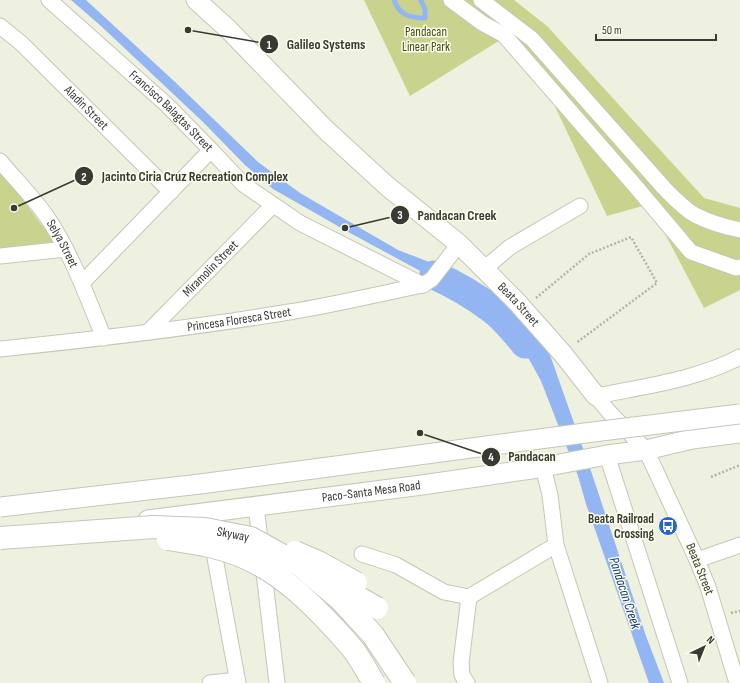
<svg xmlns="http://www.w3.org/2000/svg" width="740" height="683" font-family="'Sofia Sans Condensed',sans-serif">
  <rect width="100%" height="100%" fill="#eef1df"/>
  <g fill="#c9d38e">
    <polygon points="364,0 514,0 547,26 704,198 740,208 740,290 704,308 663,230 646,205 607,216 550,96 502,39 410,96"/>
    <polygon points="0,170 57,245 0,252"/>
  </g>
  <polygon fill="#93b6f3" points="71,0 86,0 174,81 258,162 300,193 398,250 458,273 492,291 522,319 549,352 592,474 646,636 664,683 649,683 586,504 578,476 541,381 520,343 489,303 424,273 350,233 273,189 245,165 203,122 101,26"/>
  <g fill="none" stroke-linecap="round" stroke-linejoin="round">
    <path stroke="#93b6f3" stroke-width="5" d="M394 0C399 15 410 18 425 18V10L421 0"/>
    <path stroke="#93b6f3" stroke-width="29" d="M434 275C454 284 476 297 493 310 505 319 515 332 525 344"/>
    <g stroke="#c4c7b6" stroke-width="17">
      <g id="minor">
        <path id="s1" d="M49 0 167 105 211 150 243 184 300 223 423 285"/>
        <polyline points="451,0 482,23 504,35 637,188 691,252 736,268 740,267"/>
        <path d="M481 0 532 39 664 188C673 197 683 208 695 215 709 222 725 227 740 230"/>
        <path id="s2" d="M0 26 21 43 171 192"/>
        <path id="s3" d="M0 161C15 179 33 197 47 217 72 254 87 297 104 338"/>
        <polyline points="0,256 66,249"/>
        <polyline points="484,269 510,247 580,206"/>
        <polyline points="82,283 211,150"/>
        <path id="s4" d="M148 332 273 205"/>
        <path id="s5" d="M0 349C97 339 193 328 289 312 334 305 378 294 423 285L432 279 459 244"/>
        <polyline points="607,455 680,683"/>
        <polyline points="543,467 550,495 556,545 600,683"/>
        <polyline points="256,506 277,683"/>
        <polyline points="214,538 215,558 238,683"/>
        <polyline points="362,554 396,565 444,592 469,597"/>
        <polyline points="697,560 740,545"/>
        <polyline points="210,683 237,680"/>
        <polyline points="467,683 462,675 461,663 469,597 556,545"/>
        <path d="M737 683 708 587 697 560 646 450 609 412 596 396C645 386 696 380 740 357"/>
      </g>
    </g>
    <g stroke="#c4c7b6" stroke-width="21">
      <g id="major">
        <path id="s6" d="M196 0 228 29 326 130 387 186 459 244 516 301 563 354 596 396"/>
        <path id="s7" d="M148 520 422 485 538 468 607 455 646 450 692 439 740 433"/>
      </g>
    </g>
    <g stroke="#b3b6a7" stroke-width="2.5" stroke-dasharray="2 2" stroke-linecap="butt">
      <polyline points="536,298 589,254 631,237 657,283 576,343"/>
      <polyline points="711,477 740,465"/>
      <polyline points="731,613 740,611"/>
    </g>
    <use href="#minor" stroke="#fff" stroke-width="15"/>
    <use href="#major" stroke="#fff" stroke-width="19"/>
    <g stroke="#c4c7b6" stroke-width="21" stroke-linecap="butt">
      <polyline id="major-bridge" points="0,507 200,484 585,433 740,414"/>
    </g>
    <g stroke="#c4c7b6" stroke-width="24" stroke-linecap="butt">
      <g id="highway-bridge">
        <path id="s8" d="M0 538 154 527 205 529 251 538 301 566 341 600 373 635 405 683"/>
        <path d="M168 539C195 543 223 547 248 559 283 575 311 603 337 631 343 638 350 645 355 652 362 662 368 673 374 683"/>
        <polyline points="295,552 318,562 356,583"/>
        <polyline points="334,584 377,608"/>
      </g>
    </g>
    <use href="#major-bridge" stroke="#fff" stroke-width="19"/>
    <use href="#highway-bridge" stroke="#fff" stroke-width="22"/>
  </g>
  <defs>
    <g id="bus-disc" transform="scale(1)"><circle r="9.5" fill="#2763d1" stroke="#fbfeec"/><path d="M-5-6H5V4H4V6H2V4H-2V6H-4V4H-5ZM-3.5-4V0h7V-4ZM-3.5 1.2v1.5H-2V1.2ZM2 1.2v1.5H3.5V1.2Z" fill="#fff"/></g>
  </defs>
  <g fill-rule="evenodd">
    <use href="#bus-disc" x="668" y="526"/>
  </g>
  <g text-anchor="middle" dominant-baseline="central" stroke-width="3" stroke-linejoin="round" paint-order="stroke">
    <g font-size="13" fill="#454a14" stroke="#fbfeec">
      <text x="426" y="32">Pandacan<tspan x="426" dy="15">Linear Park</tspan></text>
    </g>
    <g font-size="13" fill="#393a33" stroke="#fbfeec">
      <text stroke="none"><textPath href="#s2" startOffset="119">Aladin Street</textPath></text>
      <text stroke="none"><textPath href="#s1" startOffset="165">Francisco Balagtas Street</textPath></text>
      <text stroke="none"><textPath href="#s3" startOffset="104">Selya Street</textPath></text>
      <text stroke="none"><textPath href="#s4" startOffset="89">Miramolin Street</textPath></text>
      <text stroke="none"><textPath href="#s6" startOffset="444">Beata Street</textPath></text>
      <text stroke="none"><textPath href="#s5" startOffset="241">Princesa Floresca Street</textPath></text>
      <text stroke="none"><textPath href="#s7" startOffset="225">Paco-Santa Mesa Road</textPath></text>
      <text stroke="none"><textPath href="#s8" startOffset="234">Skyway</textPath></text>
      <text transform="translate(700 569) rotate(68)">Beata Street</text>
    </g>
    <g font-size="13" font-weight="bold" fill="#393a33" stroke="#fbfeec" text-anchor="end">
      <text x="654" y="519">Beata Railroad<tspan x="654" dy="15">Crossing</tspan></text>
    </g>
    <g font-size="14" font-style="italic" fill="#13397f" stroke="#fbfeec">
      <text transform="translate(625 593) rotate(72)">Pandacan Creek</text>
    </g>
  </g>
  <path fill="none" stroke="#393a33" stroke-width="1.5" d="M188 30L269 44M14 208L84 176M345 228L400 215M420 433L491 457"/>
  <g fill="#393a33" stroke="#fbfeec" stroke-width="1.5">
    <circle cx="188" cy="30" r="4"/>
    <circle cx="14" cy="208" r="4"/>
    <circle cx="345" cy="228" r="4"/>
    <circle cx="420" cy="433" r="4"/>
    <circle cx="269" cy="44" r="10"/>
    <circle cx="84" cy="176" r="10"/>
    <circle cx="400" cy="215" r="10"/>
    <circle cx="491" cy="457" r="10"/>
  </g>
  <g font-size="12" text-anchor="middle" font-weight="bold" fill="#fff">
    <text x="269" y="49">1</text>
    <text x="84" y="181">2</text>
    <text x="400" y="219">3</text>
    <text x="491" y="461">4</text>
  </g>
  <g font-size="14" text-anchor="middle" font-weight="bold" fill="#393a33" stroke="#fbfeec" stroke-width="3" stroke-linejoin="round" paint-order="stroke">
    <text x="326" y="49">Galileo Systems</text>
    <text x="195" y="181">Jacinto Ciria Cruz Recreation Complex</text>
    <text x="457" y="220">Pandacan Creek</text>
    <text x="532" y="461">Pandacan</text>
  </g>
  <g transform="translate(704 647) rotate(43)" stroke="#fbfeec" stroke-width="3" paint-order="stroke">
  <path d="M0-3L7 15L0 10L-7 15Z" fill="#393a33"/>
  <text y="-6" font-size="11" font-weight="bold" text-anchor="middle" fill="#393a33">N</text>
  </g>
  <path d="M596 34v6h120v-6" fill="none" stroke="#393a33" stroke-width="2"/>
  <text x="602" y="34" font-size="12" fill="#393a33" stroke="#fbfeec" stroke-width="3" paint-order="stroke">50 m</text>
</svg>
